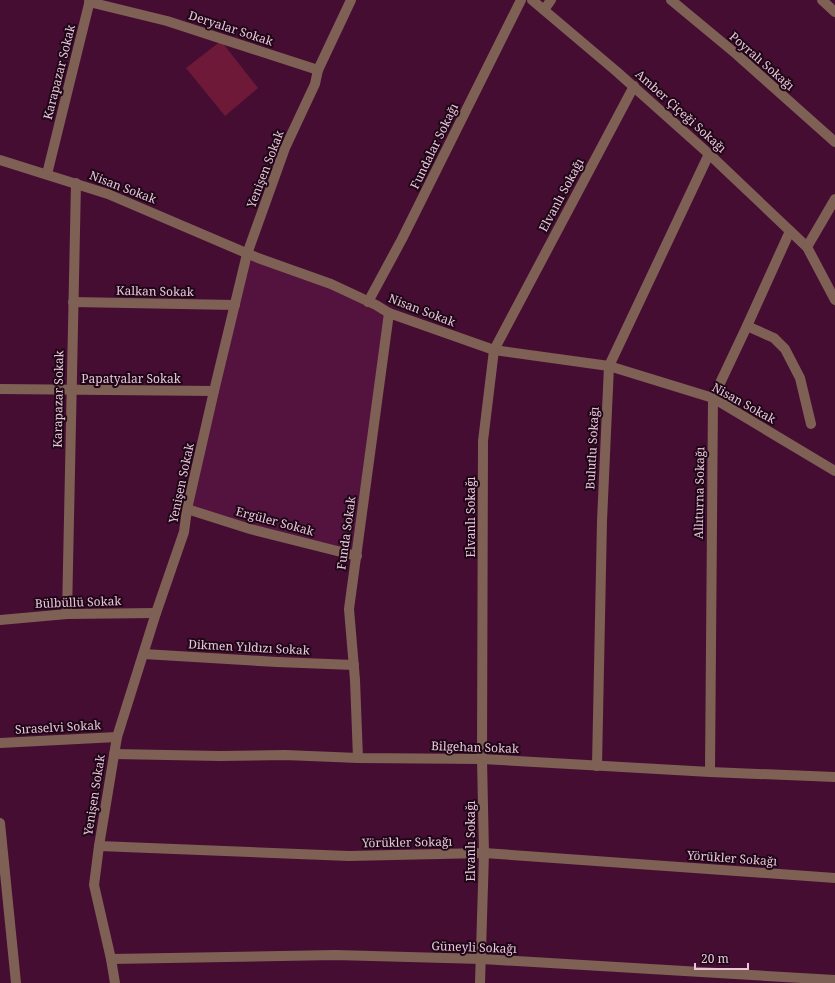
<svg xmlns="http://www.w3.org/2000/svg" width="835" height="983" font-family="'Noto Serif',serif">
  <rect width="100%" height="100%" fill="#460d33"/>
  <polygon fill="#53133e" points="247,254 389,313 357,556 187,509"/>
  <polygon fill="#6f1938" points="221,41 258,88 225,116 186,68"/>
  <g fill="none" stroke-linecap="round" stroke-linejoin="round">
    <g stroke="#7e6054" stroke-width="10">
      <polyline points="532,0 616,71 709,154 807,247 835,300"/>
      <polyline points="671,0 735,53 835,142"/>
      <polyline points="822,0 835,12"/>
      <polyline points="89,2 167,21 318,70"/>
      <polyline points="544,10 551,0"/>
      <polyline points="0,160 108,194 258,258 331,284 376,305 389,313 494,350 609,366 713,398 835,471"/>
      <polyline points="47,174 90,0"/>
      <polyline points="807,247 835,199"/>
      <polyline points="73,302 235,305"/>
      <polyline points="368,302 402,239 521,0"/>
      <polyline points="747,326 774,338 785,349 800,378 811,424"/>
      <polyline points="0,389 214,391"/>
      <polyline points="187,509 250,529 357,556"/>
      <polyline points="67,614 76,183"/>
      <polyline points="0,620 67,614 156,613"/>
      <polyline points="144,654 277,662 354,665"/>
      <polyline points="0,743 117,737"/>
      <polyline points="114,754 220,756 285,755 358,758 482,759 710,772 835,777"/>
      <polyline points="358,758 355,680 349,609 389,313"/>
      <polyline points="597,766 602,521 609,366 709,154"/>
      <polyline points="710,772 713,398 747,326 790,231"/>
      <polyline points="0,823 16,983"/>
      <polyline points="99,846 349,856 484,853 835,878"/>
      <polyline points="111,959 335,955 482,959 835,980"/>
      <polyline points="115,983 111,959 94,885 99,846 117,737 156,613 184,532 187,509 214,391 247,254 285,148 315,84 318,70 351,0"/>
      <polyline points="480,983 484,853 482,759 483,441 494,350 634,86"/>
    </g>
  </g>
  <g text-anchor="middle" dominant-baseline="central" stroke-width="4" stroke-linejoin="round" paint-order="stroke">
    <g font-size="12" fill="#eac6da" stroke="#1e0716">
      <text transform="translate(231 28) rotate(18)">Deryalar Sokak</text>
      <text transform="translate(762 61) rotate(41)">Poyralı Sokağı</text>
      <text transform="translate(59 72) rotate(-76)">Karapazar Sokak</text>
      <text transform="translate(681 111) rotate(42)">Amber Çiçeği Sokağı</text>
      <text transform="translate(434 146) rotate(-64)">Fundalar Sokağı</text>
      <text transform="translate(265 169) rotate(-69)">Yenişen Sokak</text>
      <text transform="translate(123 187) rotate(21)">Nisan Sokak</text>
      <text transform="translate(561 195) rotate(-62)">Elvanlı Sokağı</text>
      <text transform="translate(155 291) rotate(1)">Kalkan Sokak</text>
      <text transform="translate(422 310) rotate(21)">Nisan Sokak</text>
      <text x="131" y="378">Papatyalar Sokak</text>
      <text transform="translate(58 399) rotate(-89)">Karapazar Sokak</text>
      <text transform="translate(744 403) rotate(29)">Nisan Sokak</text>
      <text transform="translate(592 448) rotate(-87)">Bulutlu Sokağı</text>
      <text transform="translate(181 483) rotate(-78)">Yenişen Sokak</text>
      <text transform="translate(699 493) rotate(-89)">Allıturna Sokağı</text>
      <text transform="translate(470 517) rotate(-90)">Elvanlı Sokağı</text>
      <text transform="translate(275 521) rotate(15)">Ergüler Sokak</text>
      <text transform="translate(346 533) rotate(-82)">Funda Sokak</text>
      <text transform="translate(78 602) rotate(-2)">Bülbüllü Sokak</text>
      <text transform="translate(249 647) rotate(3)">Dikmen Yıldızı Sokak</text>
      <text transform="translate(58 727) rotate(-3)">Sıraselvi Sokak</text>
      <text transform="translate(475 747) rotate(2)">Bilgehan Sokak</text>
      <text transform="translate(94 795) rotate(-81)">Yenişen Sokak</text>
      <text transform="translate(470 841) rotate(-90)">Elvanlı Sokağı</text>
      <text transform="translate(407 842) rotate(-1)">Yörükler Sokağı</text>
      <text transform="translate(732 858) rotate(4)">Yörükler Sokağı</text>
      <text transform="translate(474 947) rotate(2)">Güneyli Sokağı</text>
    </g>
  </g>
  <path d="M695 963v6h53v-6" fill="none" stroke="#eac6da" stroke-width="2"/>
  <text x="701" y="963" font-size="12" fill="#eac6da" stroke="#1e0716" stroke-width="3" paint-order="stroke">20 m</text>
</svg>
